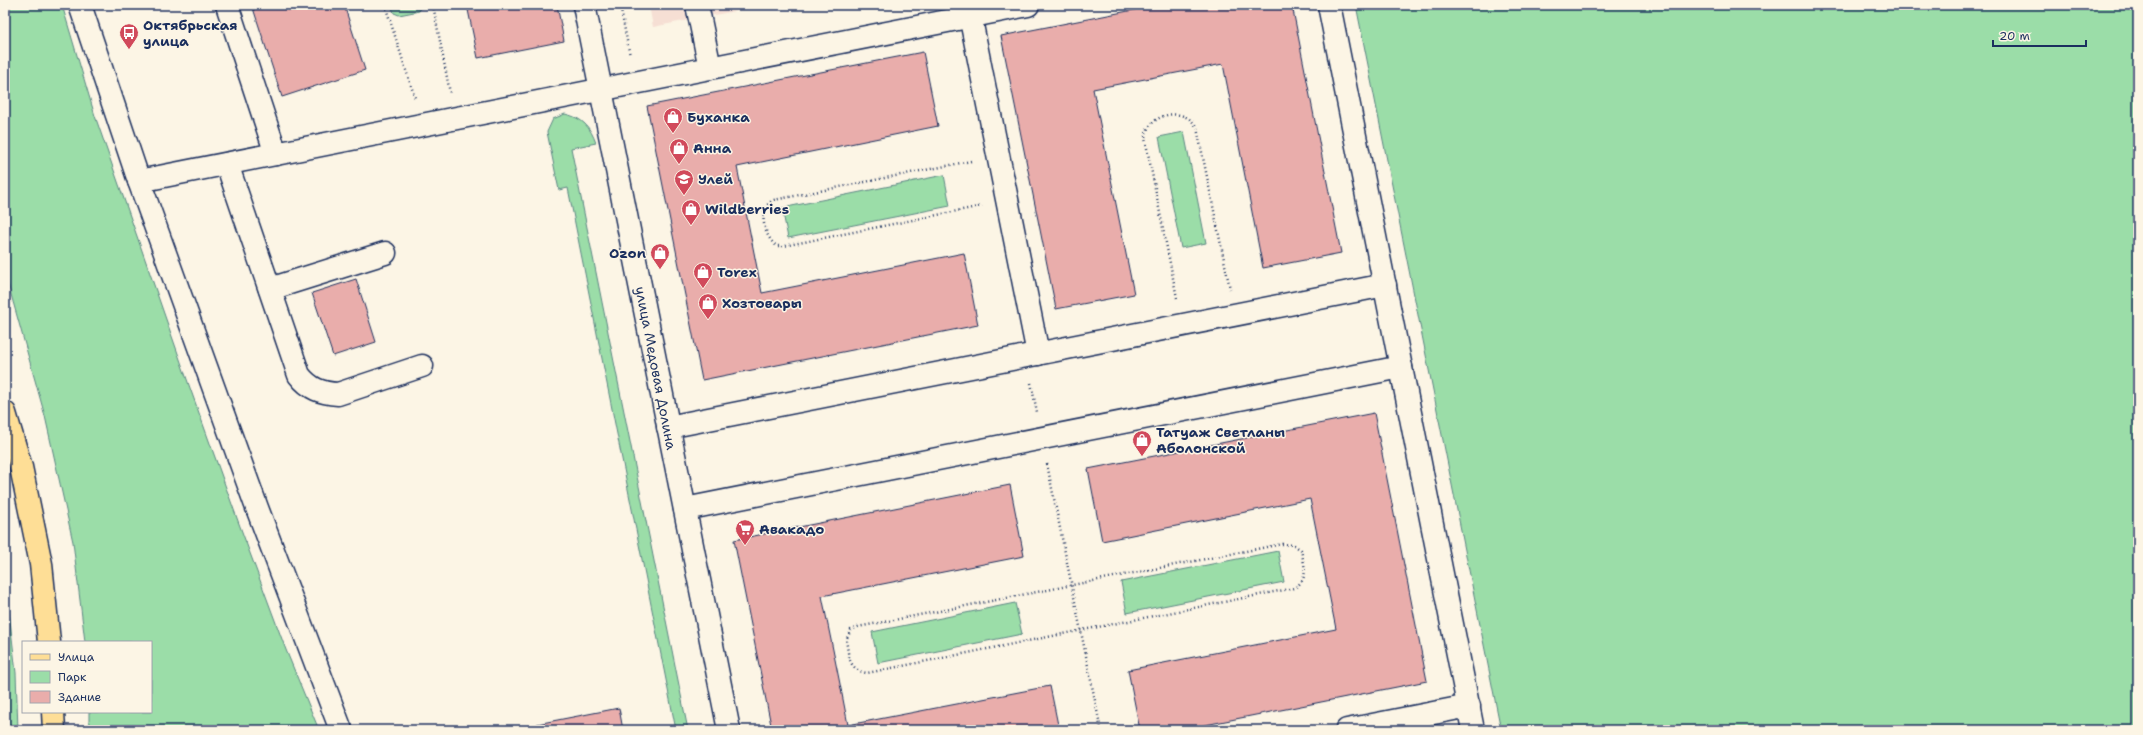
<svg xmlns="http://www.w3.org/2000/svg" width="2143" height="735" font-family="'Shantell Sans',sans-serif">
  <rect width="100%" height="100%" fill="#fcf5e5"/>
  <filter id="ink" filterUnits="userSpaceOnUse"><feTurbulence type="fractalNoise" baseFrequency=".025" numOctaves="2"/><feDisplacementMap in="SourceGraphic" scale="8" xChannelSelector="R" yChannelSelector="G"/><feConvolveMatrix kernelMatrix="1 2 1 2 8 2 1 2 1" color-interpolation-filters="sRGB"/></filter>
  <g filter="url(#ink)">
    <polygon fill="#f6dfd4" points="649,5 766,5 653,27"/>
    <g fill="#9bdda8" stroke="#5b8683">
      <polygon points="5,5 62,5 95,116 190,388 238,521 286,650 319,730 89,730 89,712 151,712 151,642 85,642 73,542 45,416 5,273"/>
      <polygon points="391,5 423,5 419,11 399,15 394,13"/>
      <polygon points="1356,5 2138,5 2138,730 1501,730"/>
      <path d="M565 114C583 118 590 127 596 143L571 148 688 730H676L568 188 559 190 547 132 553 119Z"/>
      <polygon points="1184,132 1206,243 1181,248 1159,137"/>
      <polygon points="944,175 950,206 788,238 782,208"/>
      <polygon points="1278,551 1284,582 1127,613 1121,582"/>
      <polygon points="5,576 16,673 18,730 5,730"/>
      <polygon points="1015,603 1022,634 878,663 872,632"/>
    </g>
    <g fill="#e9adab" stroke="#1b2f5e">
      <polygon points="252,5 344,5 365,70 282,97"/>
      <polygon points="467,5 557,5 564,41 478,58"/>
      <polygon points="1159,5 1292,5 1341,253 1263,268 1223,64 1093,89 1134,294 1056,309 1001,36"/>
      <polygon points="923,52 938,126 737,167 762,293 964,253 978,325 702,380 647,106"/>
      <polygon points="356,279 376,342 333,356 312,293"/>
      <polygon points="1374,413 1427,681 1180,730 1140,730 1128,670 1336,629 1310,499 1102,541 1088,469"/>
      <polygon points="1010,485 1024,556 822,596 841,689 848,725 1050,686 1059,730 772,730 734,540"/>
      <polygon points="619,708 623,730 538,730 537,724"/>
    </g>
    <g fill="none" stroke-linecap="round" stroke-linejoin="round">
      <g stroke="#1b2f5e" stroke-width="25">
        <g id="minor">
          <polyline points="80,5 139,181 257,508 341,730"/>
          <polyline points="227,5 276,154"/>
          <polyline points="584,5 729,730"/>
          <polyline points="697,5 710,68"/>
          <polyline points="968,5 1038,354"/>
          <polyline points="1329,5 1473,730"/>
          <path d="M227 164 299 375C310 389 321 393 338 394L422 366"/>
          <polyline points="139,181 1028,5"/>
          <polyline points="270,289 385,253"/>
          <polyline points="668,427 1385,285"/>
          <polyline points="685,509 1401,367"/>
          <polyline points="1347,730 1469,706"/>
        </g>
      </g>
      <g stroke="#1b2f5e" stroke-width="25">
        <g id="major">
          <polyline points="5,413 21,467 41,564 49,642"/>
          <polyline points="53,712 54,730"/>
        </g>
      </g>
      <g stroke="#1b2f5e" stroke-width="2.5" stroke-dasharray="1 3" stroke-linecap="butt">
        <polyline points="385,5 415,98"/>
        <polyline points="433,5 450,93"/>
        <polyline points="620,5 630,56"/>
        <path d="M971 161 774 200C756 207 764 238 777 246H784L982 206"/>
        <path d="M1177 298 1145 138C1148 113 1185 105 1197 128L1230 289"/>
        <polyline points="1031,383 1037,412"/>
        <polyline points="1047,464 1101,730"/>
        <path d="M1282 544 1294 545 1301 550C1304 565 1310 579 1294 588L867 673C848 670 849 656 846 640L851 630 858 627Z"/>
      </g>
      <use href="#minor" stroke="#fcf5e5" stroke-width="22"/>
      <use href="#major" stroke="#fede96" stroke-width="22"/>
    </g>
  </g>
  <defs>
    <g id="bus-pin" transform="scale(1)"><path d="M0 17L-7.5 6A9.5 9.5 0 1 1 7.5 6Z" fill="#d1495b" stroke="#fcf5e5"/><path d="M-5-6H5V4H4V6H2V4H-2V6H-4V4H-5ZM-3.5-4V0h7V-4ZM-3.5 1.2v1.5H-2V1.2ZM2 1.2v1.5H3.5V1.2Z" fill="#fff"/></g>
    <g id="shop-pin" transform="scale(1)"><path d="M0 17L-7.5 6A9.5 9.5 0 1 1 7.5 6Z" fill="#d1495b" stroke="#fcf5e5"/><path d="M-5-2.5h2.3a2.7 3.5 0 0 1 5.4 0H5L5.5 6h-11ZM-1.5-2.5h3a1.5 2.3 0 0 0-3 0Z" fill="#fff"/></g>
    <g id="school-pin" transform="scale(1)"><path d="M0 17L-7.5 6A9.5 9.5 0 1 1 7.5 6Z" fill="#d1495b" stroke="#fcf5e5"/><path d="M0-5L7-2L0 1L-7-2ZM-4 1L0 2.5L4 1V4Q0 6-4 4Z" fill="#fff"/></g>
    <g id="supermarket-pin" transform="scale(1)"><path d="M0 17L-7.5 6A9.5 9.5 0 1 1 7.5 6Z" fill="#d1495b" stroke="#fcf5e5"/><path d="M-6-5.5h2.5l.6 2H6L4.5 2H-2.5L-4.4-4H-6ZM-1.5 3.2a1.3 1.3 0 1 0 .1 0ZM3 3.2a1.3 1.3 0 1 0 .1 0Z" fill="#fff"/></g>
  </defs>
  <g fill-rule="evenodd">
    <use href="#bus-pin" x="129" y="33"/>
    <use href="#shop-pin" x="673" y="117"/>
    <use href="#shop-pin" x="679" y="148"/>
    <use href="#school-pin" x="684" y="179"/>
    <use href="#shop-pin" x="691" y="209"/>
    <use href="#shop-pin" x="660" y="253"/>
    <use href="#shop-pin" x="703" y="272"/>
    <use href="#shop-pin" x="708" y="303"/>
    <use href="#shop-pin" x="1142" y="440"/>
    <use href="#supermarket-pin" x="745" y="529"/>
  </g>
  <g text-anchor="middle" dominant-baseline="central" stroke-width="3" stroke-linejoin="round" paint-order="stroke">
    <g font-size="14" font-weight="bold" fill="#1b2f5e" stroke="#fcf5e5" text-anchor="start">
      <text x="143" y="25">Октябрьская<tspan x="143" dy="16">улица</tspan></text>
      <text x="687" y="117">Буханка</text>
      <text x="693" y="148">Анна</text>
      <text x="698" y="179">Улей</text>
      <text x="705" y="209">Wildberries</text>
      <text x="646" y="253" text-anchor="end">Ozon</text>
      <text x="717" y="272">Torex</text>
      <text x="722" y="303">Хозтовары</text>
      <text x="1156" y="432">Татуаж Светланы<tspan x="1156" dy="16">Аболонской</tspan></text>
      <text x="759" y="529">Авакадо</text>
    </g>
    <g font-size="14" fill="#1b2f5e" stroke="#fcf5e5">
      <text transform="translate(656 368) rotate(79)">улица Медовая Долина</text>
    </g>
  </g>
  <rect width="2143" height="735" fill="none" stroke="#fcf5e5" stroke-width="20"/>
  <rect x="10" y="10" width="2123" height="715" fill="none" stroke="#1b2f5e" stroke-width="1.5" filter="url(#ink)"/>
  <rect x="22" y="641" width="130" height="72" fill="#fcf5e5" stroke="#a2a6af"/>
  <rect x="30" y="654" width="20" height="6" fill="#fede96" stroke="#a2a6af"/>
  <text x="58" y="661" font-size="12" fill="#1b2f5e">Улица</text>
  <rect x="30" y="671" width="20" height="12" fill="#9bdda8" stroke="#a2a6af"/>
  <text x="58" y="681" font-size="12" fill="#1b2f5e">Парк</text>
  <rect x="30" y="691" width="20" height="12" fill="#e9adab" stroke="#a2a6af"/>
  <text x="58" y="701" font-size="12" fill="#1b2f5e">Здание</text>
  <path d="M1993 40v6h93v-6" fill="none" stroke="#1b2f5e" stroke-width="2"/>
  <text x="1999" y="40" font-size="12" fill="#1b2f5e" stroke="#fcf5e5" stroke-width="3" paint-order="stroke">20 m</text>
</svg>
